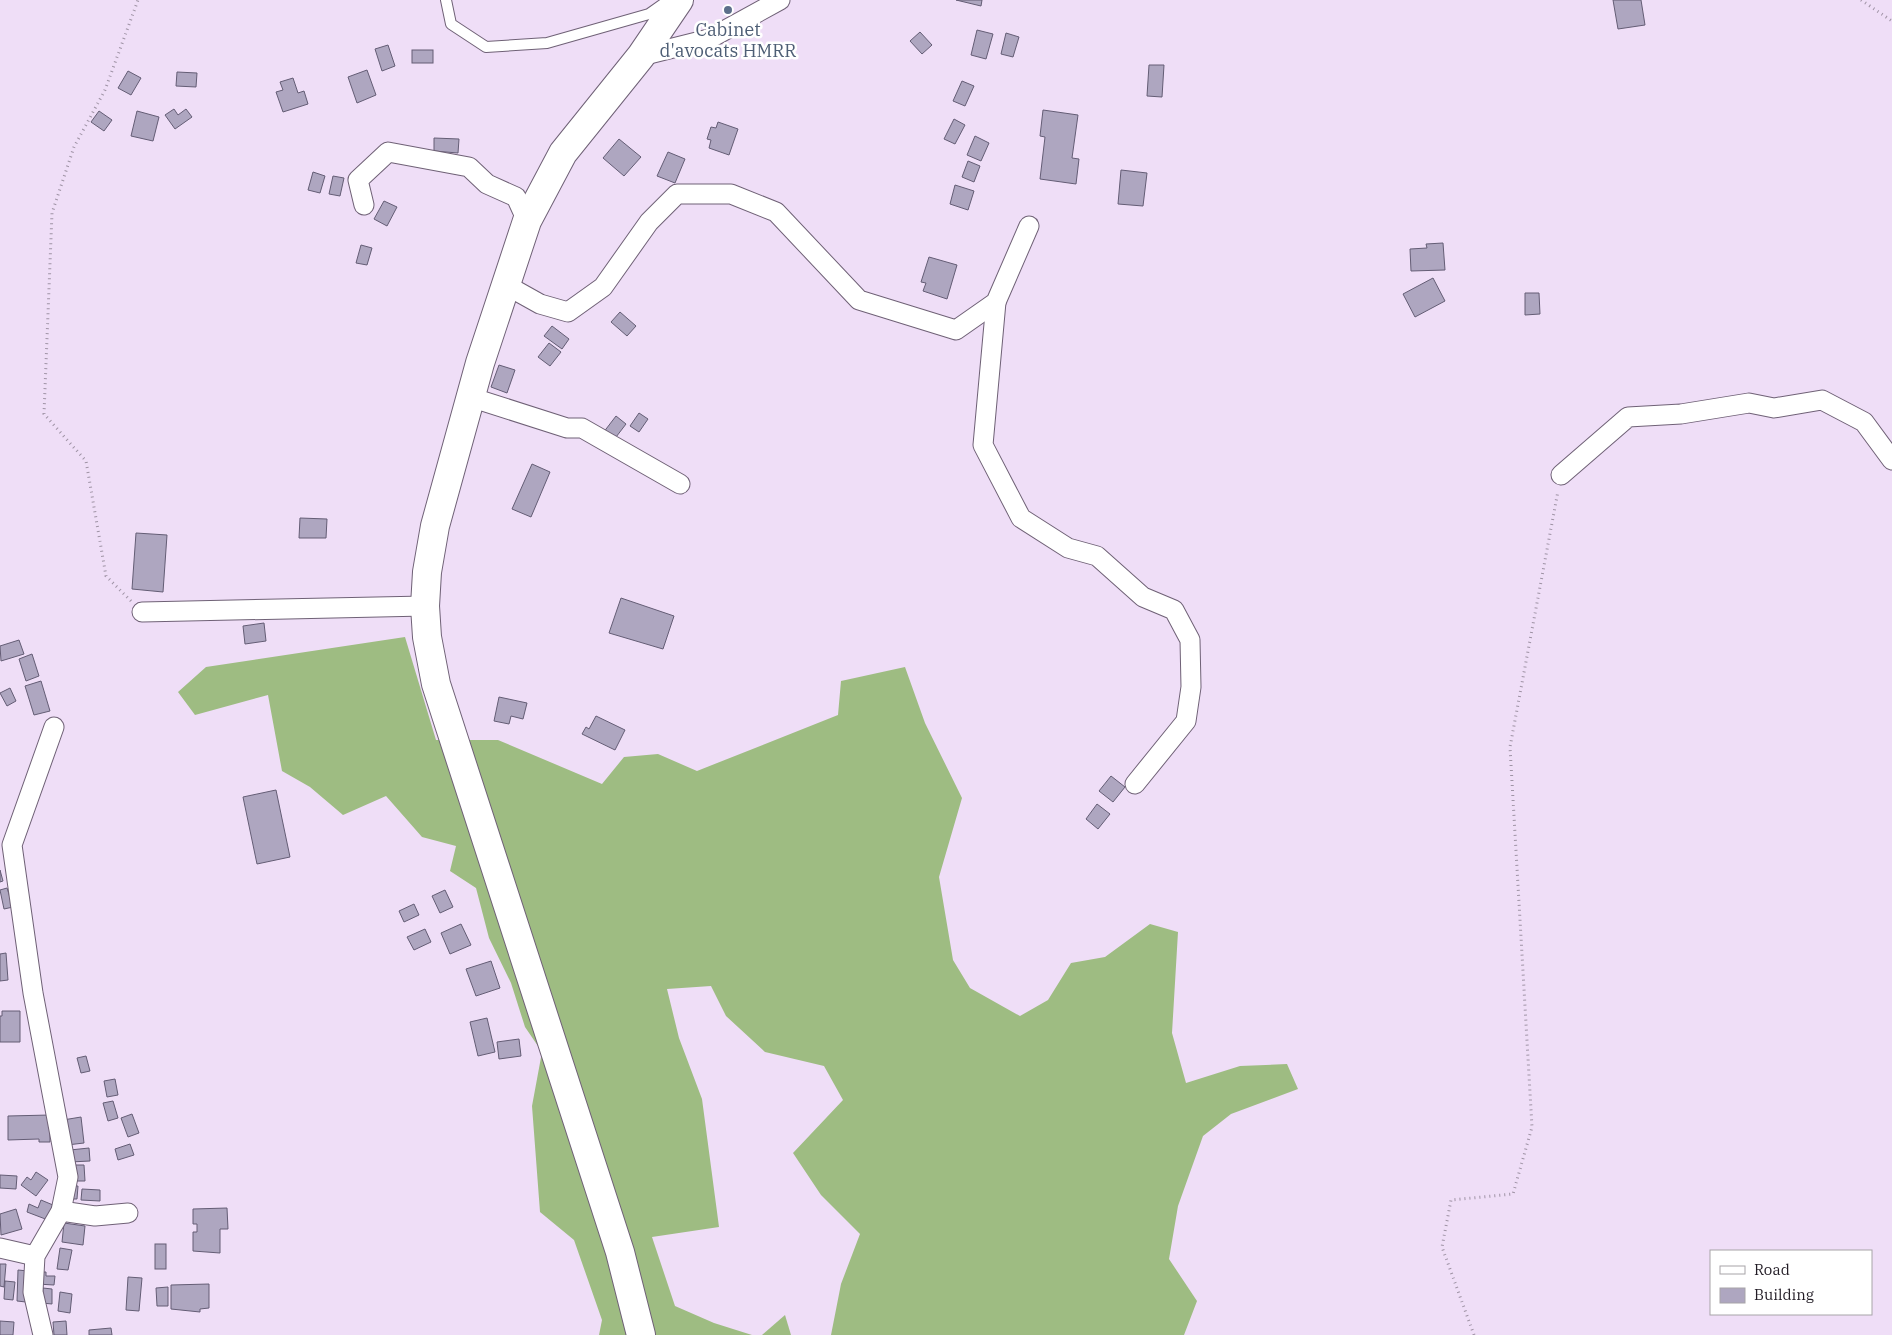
<svg xmlns="http://www.w3.org/2000/svg" width="1892" height="1335" font-family="'IBM Plex Serif',serif">
  <rect width="100%" height="100%" fill="#efdef7"/>
  <g fill="#9ebc82">
    <polygon points="405,637 436,740 498,740 602,784 624,757 658,754 697,771 838,715 841,681 905,667 925,723 962,798 939,877 953,960 970,988 1020,1016 1048,1000 1071,963 1105,957 1150,924 1178,932 1172,1033 1186,1083 1240,1066 1287,1064 1298,1089 1231,1114 1203,1136 1178,1206 1169,1259 1197,1301 1184,1335 831,1335 841,1284 860,1234 821,1195 793,1153 843,1100 824,1066 765,1052 726,1016 711,986 667,989 679,1038 702,1099 719,1227 652,1237 675,1306 714,1323 752,1335 599,1335 602,1320 574,1240 540,1212 532,1106 542,1052 525,1027 511,983 489,938 476,888 450,871 456,846 422,837 386,796 343,815 310,787 282,771 268,695 195,715 178,692 206,667"/>
    <polygon points="785,1315 791,1335 762,1335"/>
  </g>
  <g fill="#aea6c0" stroke="#645d75">
    <polygon points="956,0 982,0 981,6"/>
    <polygon points="1613,0 1641,0 1645,25 1618,29"/>
    <polygon points="977,30 993,34 986,59 971,55"/>
    <polygon points="920,32 932,45 922,54 910,41"/>
    <polygon points="1006,33 1019,37 1013,57 1001,54"/>
    <polygon points="388,45 395,66 382,71 375,49"/>
    <rect x="412" y="50" width="21" height="13"/>
    <polygon points="1149,65 1164,65 1162,97 1147,96"/>
    <polygon points="367,70 376,95 357,103 348,77"/>
    <polygon points="128,71 141,78 131,95 118,88"/>
    <polygon points="177,72 197,73 196,87 176,86"/>
    <polygon points="293,78 298,93 304,91 308,104 283,112 276,92 283,90 280,82"/>
    <polygon points="962,81 974,86 965,106 953,101"/>
    <polygon points="174,109 178,115 186,109 192,117 175,129 165,115"/>
    <polygon points="1043,110 1078,115 1072,158 1079,159 1076,184 1040,179 1045,137 1040,136"/>
    <polygon points="99,111 112,120 104,131 91,122"/>
    <polygon points="137,111 159,117 153,141 131,136"/>
    <polygon points="954,119 965,125 955,144 944,139"/>
    <polygon points="718,122 738,129 729,155 709,148 711,140 707,139 711,127 716,128"/>
    <polygon points="975,136 989,143 981,161 967,155"/>
    <polygon points="434,138 459,139 458,153 434,151"/>
    <polygon points="619,139 641,157 624,176 603,158"/>
    <polygon points="668,152 685,159 675,183 657,176"/>
    <polygon points="968,161 980,166 974,182 962,177"/>
    <polygon points="1121,170 1147,173 1143,206 1118,204"/>
    <polygon points="313,172 325,176 320,193 308,190"/>
    <polygon points="333,176 344,178 340,196 329,194"/>
    <polygon points="955,185 974,191 968,210 950,204"/>
    <polygon points="384,201 397,207 387,226 374,219"/>
    <polygon points="1443,243 1445,270 1411,271 1410,249 1427,248 1426,244"/>
    <polygon points="361,245 372,248 367,265 356,263"/>
    <polygon points="929,257 957,265 947,299 923,291 926,283 921,282"/>
    <polygon points="1433,278 1445,301 1415,317 1403,294"/>
    <polygon points="1525,293 1539,293 1540,314 1525,315"/>
    <polygon points="620,312 636,326 627,336 611,322"/>
    <polygon points="552,326 569,339 562,349 544,336"/>
    <polygon points="549,343 561,352 550,366 538,357"/>
    <polygon points="499,365 515,370 507,393 491,387"/>
    <polygon points="639,413 648,419 639,432 630,426"/>
    <polygon points="616,416 626,424 613,441 603,433"/>
    <polygon points="532,464 550,472 531,517 512,509"/>
    <polygon points="300,518 327,519 326,538 299,538"/>
    <polygon points="136,533 167,535 163,592 132,589"/>
    <polygon points="621,598 674,616 663,649 609,633"/>
    <polygon points="264,623 266,641 245,644 243,626"/>
    <polygon points="19,640 24,654 1,661 0,646"/>
    <polygon points="32,654 39,676 26,681 19,659"/>
    <polygon points="41,681 50,711 34,715 25,686"/>
    <polygon points="10,688 16,701 7,706 0,693"/>
    <polygon points="499,697 527,703 523,719 511,716 509,724 494,721"/>
    <polygon points="596,716 625,730 615,750 582,734 586,727 589,729"/>
    <polygon points="1111,776 1125,787 1113,802 1099,791"/>
    <polygon points="276,790 290,857 257,864 243,797"/>
    <polygon points="1097,804 1110,814 1098,829 1086,819"/>
    <polygon points="0,870 3,881 0,882"/>
    <polygon points="7,888 13,907 4,909 0,890"/>
    <polygon points="445,890 453,907 440,913 432,896"/>
    <polygon points="414,904 419,915 404,922 399,911"/>
    <polygon points="461,924 471,945 450,954 441,933"/>
    <polygon points="425,929 431,942 414,950 407,937"/>
    <polygon points="6,953 8,980 0,981 0,954"/>
    <polygon points="491,961 500,988 476,996 466,969"/>
    <polygon points="2,1011 20,1011 20,1042 0,1042 0,1016 2,1016"/>
    <polygon points="487,1018 495,1052 478,1056 470,1022"/>
    <polygon points="519,1039 521,1056 499,1059 497,1042"/>
    <polygon points="86,1056 90,1071 81,1073 77,1058"/>
    <polygon points="115,1079 118,1095 107,1097 104,1081"/>
    <polygon points="113,1101 118,1118 108,1121 103,1103"/>
    <polygon points="132,1114 139,1133 128,1137 121,1118"/>
    <polygon points="50,1115 50,1142 39,1142 39,1139 8,1140 8,1116"/>
    <polygon points="81,1117 84,1143 67,1145 63,1120"/>
    <polygon points="130,1144 134,1155 118,1160 115,1149"/>
    <polygon points="89,1148 90,1161 70,1162 70,1150"/>
    <polygon points="72,1165 84,1165 85,1181 73,1181"/>
    <polygon points="36,1172 48,1180 36,1196 21,1185 27,1177 31,1180"/>
    <polygon points="0,1175 17,1176 16,1189 0,1188"/>
    <polygon points="71,1186 78,1186 77,1199 70,1199"/>
    <polygon points="82,1189 100,1190 100,1201 81,1200"/>
    <polygon points="41,1200 53,1205 48,1220 27,1212 29,1204 38,1208"/>
    <polygon points="227,1208 228,1229 220,1229 220,1253 193,1251 193,1232 197,1232 197,1224 193,1224 193,1209"/>
    <polygon points="16,1209 22,1229 1,1235 0,1214"/>
    <polygon points="64,1223 85,1226 83,1245 62,1242"/>
    <rect x="155" y="1244" width="11" height="25"/>
    <polygon points="60,1248 72,1250 68,1270 57,1269"/>
    <polygon points="0,1264 6,1264 4,1287 0,1286"/>
    <polygon points="18,1270 28,1271 26,1302 17,1301"/>
    <polygon points="38,1272 46,1272 46,1276 55,1276 54,1285 37,1284"/>
    <polygon points="128,1277 142,1278 139,1311 126,1310"/>
    <polygon points="5,1281 15,1282 13,1300 4,1299"/>
    <polygon points="209,1284 209,1308 200,1309 200,1312 171,1309 171,1285"/>
    <polygon points="168,1287 168,1306 157,1306 156,1288"/>
    <polygon points="43,1288 52,1289 52,1304 42,1303"/>
    <polygon points="60,1292 72,1294 70,1313 58,1311"/>
    <polygon points="0,1321 14,1322 13,1335 0,1335"/>
    <polygon points="66,1321 67,1335 54,1335 53,1322"/>
    <polygon points="111,1328 112,1335 89,1335 89,1330"/>
  </g>
  <g fill="none" stroke-linecap="round" stroke-linejoin="round">
    <g stroke="#6f6176" stroke-width="12">
      <polyline id="lane" points="446,0 451,24 486,47 547,43 649,14 666,2"/>
    </g>
    <g stroke="#6f6176" stroke-width="21">
      <g id="street">
        <polyline points="641,56 709,39 780,0"/>
        <polyline points="364,205 358,180 388,152 469,167 487,184 516,197 527,221"/>
        <polyline points="506,285 540,304 568,312 603,287 649,222 677,194 731,194 776,212 859,300 956,330 996,302 1029,226"/>
        <polyline points="996,302 983,445 1021,518 1068,548 1097,556 1143,597 1174,610 1190,640 1191,687 1186,721 1135,784"/>
        <polyline points="470,397 567,428 582,428 680,484"/>
        <polyline points="1561,475 1628,417 1681,414 1749,403 1774,408 1822,400 1864,422 1892,460"/>
        <polyline points="142,612 425,606"/>
        <polyline points="61,1211 95,1216 128,1213"/>
        <polyline points="0,1248 35,1256"/>
        <polyline points="43,1335 33,1292 35,1256 61,1211 68,1177 33,993 12,845 54,727"/>
      </g>
    </g>
    <g stroke="#6f6176" stroke-width="30">
      <polyline id="primary" points="641,1335 620,1252 436,684 427,637 425,606 427,572 435,526 480,363 527,221 563,153 641,56 679,0"/>
    </g>
    <g stroke="#9f93a5" stroke-width="3" stroke-dasharray="1 4" stroke-linecap="butt">
      <polyline points="1861,0 1892,21"/>
      <polyline points="131,601 106,576 86,461 44,414 52,213 74,147 105,90 138,0"/>
      <polyline points="1474,1335 1442,1247 1451,1200 1513,1194 1532,1127 1510,747 1558,491"/>
    </g>
    <use href="#lane" stroke="#fff" stroke-width="10"/>
    <use href="#street" stroke="#fff" stroke-width="19"/>
    <use href="#primary" stroke="#fff" stroke-width="28"/>
  </g>
  <circle fill="#5c6f8a" stroke="#fff" stroke-width="2" cx="728" cy="10" r="5"/>
  <g text-anchor="middle" dominant-baseline="central" stroke-width="5" stroke-linejoin="round" paint-order="stroke">
    <g font-size="18" fill="#4e5e75" stroke="#fff">
      <text x="728" y="29">Cabinet<tspan x="728" dy="21">d'avocats HMRR</tspan></text>
    </g>
  </g>
  <rect x="1710" y="1250" width="162" height="65" fill="#ffffff" stroke="#a7a4a8"/>
  <rect x="1720" y="1266" width="25" height="8" fill="#ffffff" stroke="#a7a4a8"/>
  <text x="1754" y="1275" font-size="15" fill="#221c25">Road</text>
  <rect x="1720" y="1288" width="25" height="15" fill="#aea6c0" stroke="#a7a4a8"/>
  <text x="1754" y="1300" font-size="15" fill="#221c25">Building</text>
</svg>
